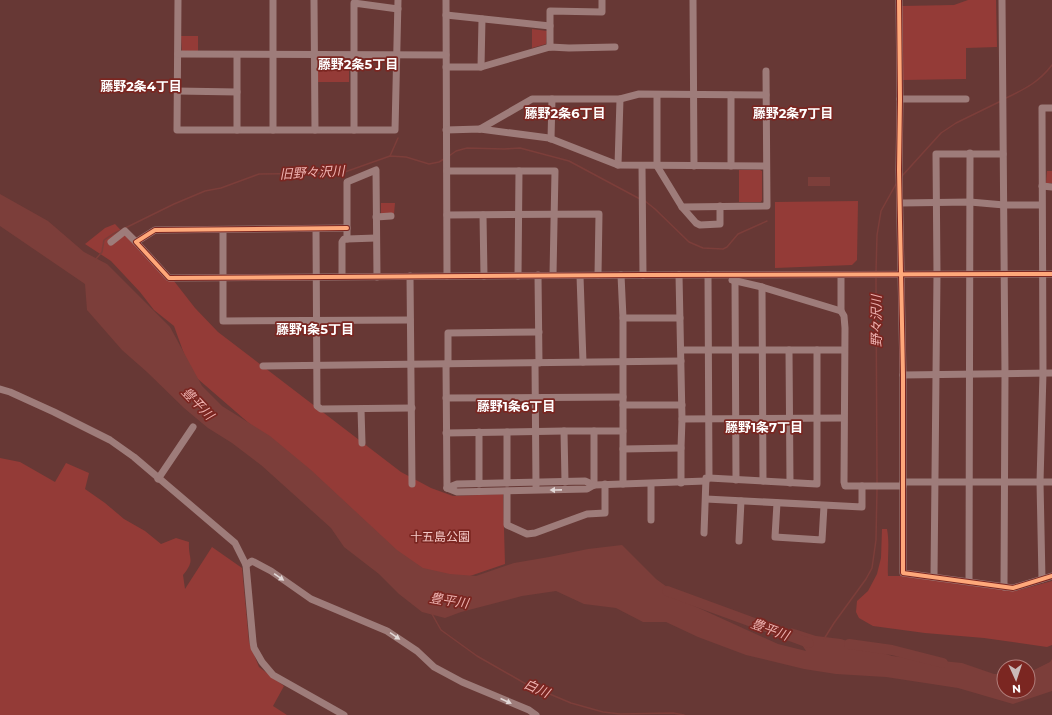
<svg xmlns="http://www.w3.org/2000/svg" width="1052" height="715" font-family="Montserrat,'Noto Sans JP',sans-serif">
  <rect width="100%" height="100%" fill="#673835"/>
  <g fill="#943b37">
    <polygon points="968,0 996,0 997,47 966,48 966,79 903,80 902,6 954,5"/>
    <polygon points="532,29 547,31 546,44 532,48"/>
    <polygon points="181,36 198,36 198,51 182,51"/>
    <polygon points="318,60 349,60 349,82 317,82"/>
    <polygon points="739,170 760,170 762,171 762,200 761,202 739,202"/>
    <polygon points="1047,171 1052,171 1052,183 1046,183"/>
    <polygon points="858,201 857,260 852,265 775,268 775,202"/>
    <polygon points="381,203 395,203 394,214 381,214"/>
    <polygon points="115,224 164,276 174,281 195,308 218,332 401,472 431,488 453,496 503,494 505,564 470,576 442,579 418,573 281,451 191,373 174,326 154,310 140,292 111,261 85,244 105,228"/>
    <path d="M0 458 20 462 55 482 66 463 89 473 85 489 105 503 124 519 145 531 161 544 176 538 189 542C188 560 196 559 183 575L185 589 212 547 242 568 249 642 259 667 284 686 273 706 287 715H0Z"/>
    <path d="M882 529H887C890 545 887 560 888 576H904L1015 591 1052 581V645L1047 647 984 638 925 633 873 626 859 618 856 612 857 601 868 591 877 574 881 558Z"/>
  </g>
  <g fill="#7c3e3a">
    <rect x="808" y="177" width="22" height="9"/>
    <polygon points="0,194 48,221 84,252 107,264 170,327 202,386 222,406 270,436 311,470 397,550 423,568 450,574 476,576 514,563 549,557 588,549 622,545 656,579 692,605 778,644 806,651 791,628 816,636 841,639 892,656 962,663 994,674 1004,674 1004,691 1028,691 1028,673 1050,662 1052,659 1052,691 1013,704 958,688 886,677 836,674 804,669 746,655 698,637 666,622 643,622 616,608 584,604 556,591 522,596 461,612 445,618 422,612 399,594 379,574 344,547 331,528 261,465 232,443 208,428 184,408 147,372 122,350 87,310 85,284 0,226"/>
  </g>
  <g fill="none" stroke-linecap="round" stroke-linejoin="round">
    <g stroke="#7c3e3a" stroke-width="1.5">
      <path d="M1006 98C1025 89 1039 82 1052 65"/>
      <polyline points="390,156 398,138"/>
      <polyline points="449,156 456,151 467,148 504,149 520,148 569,161 640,199"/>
      <polyline points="902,176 941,133 956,123 1001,101"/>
      <polyline points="645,201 655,209 689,242 703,248 723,249 727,247 738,234 767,221"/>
      <polyline points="95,260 102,252 104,240 113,234 174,204 205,191 221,188 259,174 342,173 390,156 406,157 429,164 439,162 444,159"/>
      <polyline points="876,272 877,235 881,211 896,184"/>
      <polyline points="876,278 877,484"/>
      <polyline points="432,614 441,630 477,656 526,684 571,703 603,712 620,714 673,713 684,715"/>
      <polyline points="824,639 834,623 866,579 872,568 876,540 877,488"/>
    </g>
    <g stroke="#7c3e3a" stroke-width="10">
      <polyline points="667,591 809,643"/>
      <polyline points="849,644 892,650 943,663"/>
    </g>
    <g stroke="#9e7c7a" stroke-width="7">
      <polyline points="178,0 177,130 395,130 398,0"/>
      <polyline points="314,0 315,130"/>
      <polyline points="446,0 447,276"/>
      <polyline points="693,0 694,166"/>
      <polyline points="899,0 900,99 899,170 903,375 903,573 1013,588 1052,576"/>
      <polyline points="1002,0 1005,374 1004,587"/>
      <polyline points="446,15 550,26"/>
      <polyline points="550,47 550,11 602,12 602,0"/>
      <polyline points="178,54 446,55"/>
      <polyline points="446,67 481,67 550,47 569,48 615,47"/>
      <polyline points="481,67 482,19"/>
      <polyline points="177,91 237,92"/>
      <polyline points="657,95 657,166 682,207 696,223 700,225 720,224 720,206"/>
      <polyline points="731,95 731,166"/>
      <polyline points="620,99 639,94 766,95"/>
      <polyline points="900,99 966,99"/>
      <polyline points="480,129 532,99 620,99 618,165"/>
      <polyline points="237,130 237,55"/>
      <polyline points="273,130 273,0"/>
      <polyline points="354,130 354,3 398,9"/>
      <polyline points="446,130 480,129 549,138 618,165 766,166"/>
      <polyline points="551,139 552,99"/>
      <polyline points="642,166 643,275"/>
      <polyline points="447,171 555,171 553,275"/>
      <polyline points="1042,186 1052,187"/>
      <polyline points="901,203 970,202 1004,205 1041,205"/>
      <polyline points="682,207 767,206 766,71"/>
      <polyline points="447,215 599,214 598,275"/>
      <polyline points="483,215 484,276"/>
      <polyline points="376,217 391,216"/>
      <polyline points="347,228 155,230 136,242 169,278 643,275 1052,274"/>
      <polyline points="316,229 317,406 321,409 412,408"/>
      <polyline points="223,230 223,321 410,320"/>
      <polyline points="347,239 376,238"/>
      <polyline points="111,242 125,231 136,242"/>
      <polyline points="538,275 539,363"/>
      <polyline points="621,275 623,318 623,484"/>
      <polyline points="679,275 682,419 681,448 681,483"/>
      <polyline points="841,275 841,311 844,316 845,328 844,482 845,486 903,486"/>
      <polyline points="342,276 342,242 344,239 347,239 347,182 376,170 377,277"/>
      <polyline points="410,276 412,484"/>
      <polyline points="518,276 519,171"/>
      <polyline points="580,276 583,362"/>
      <polyline points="732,280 762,287 841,311"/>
      <polyline points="735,281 736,480"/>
      <polyline points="762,287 763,481"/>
      <polyline points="623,318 680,318"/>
      <polyline points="681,350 844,350"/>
      <polyline points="789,350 790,483"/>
      <polyline points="535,363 536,486"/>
      <polyline points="446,364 447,488"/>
      <polyline points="448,364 448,333 539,332"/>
      <polyline points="263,366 681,361"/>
      <polyline points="903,375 1052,373"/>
      <polyline points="0,389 10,392 54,412 110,440 134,457 235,543 246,565 253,642 254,648 262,662 273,675 344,715"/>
      <polyline points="446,398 623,397"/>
      <polyline points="623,405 682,405"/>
      <polyline points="361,409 362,443"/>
      <polyline points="682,419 843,418"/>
      <polyline points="564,431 565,482"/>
      <polyline points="594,431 594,485"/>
      <polyline points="479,432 479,484"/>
      <polyline points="507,432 507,483"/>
      <polyline points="446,433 564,431 623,431"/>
      <polyline points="623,449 681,448"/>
      <polyline points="709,478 817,484 817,350"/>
      <polyline points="158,479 193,427"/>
      <polyline points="903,482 1052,482"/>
      <polyline points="651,484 651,520"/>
      <polyline points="447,488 457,484 585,481 594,485 706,481"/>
      <polyline points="447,488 457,492 587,489 594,485"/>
      <polyline points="507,491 507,525 527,534 535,533 587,514 605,513 605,484"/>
      <polyline points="706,499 862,507 862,486"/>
      <polyline points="777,503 775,537 822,540 824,506"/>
      <polyline points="704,533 706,478 709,478 708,275"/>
      <polyline points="739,541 741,501"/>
      <polyline points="246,565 252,561 271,571 311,599 387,631 417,651 434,667 462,682 529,710 536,715"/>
      <polyline points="934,577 937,274 936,154 1003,154"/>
      <polyline points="1042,579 1040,482 1043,373 1042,108 1052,108"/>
      <polyline points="969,581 970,153"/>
    </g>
    <g stroke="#7b2621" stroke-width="6">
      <g id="cycleway">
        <polyline points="899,0 900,99 899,170 903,375 903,573 1013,588 1052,576"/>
        <polyline points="347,228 155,230 136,242 169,278 643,275 1052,274"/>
      </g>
    </g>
    <use href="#cycleway" stroke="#fea87a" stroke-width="4"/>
  </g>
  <defs><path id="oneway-solid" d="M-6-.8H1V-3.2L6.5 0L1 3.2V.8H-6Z"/></defs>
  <g fill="#e2d8d7">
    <use href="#oneway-solid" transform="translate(556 490) rotate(179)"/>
    <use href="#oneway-solid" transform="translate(279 577) rotate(35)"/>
    <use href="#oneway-solid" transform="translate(395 636) rotate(34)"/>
    <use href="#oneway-solid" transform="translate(506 701) rotate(24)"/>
  </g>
  <g text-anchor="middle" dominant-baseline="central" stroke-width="3.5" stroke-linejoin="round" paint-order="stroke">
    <g font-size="12" fill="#f5c9c7" stroke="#7b2621">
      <text x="440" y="536">十五島公園</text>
    </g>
    <g font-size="13" font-weight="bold" fill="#fff" stroke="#7b2621">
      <text x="358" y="64">藤野2条5丁目</text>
      <text x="141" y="86">藤野2条4丁目</text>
      <text x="565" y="113">藤野2条6丁目</text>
      <text x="793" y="113">藤野2条7丁目</text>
      <text x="315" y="329">藤野1条5丁目</text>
      <text x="516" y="406">藤野1条6丁目</text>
      <text x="764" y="427">藤野1条7丁目</text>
    </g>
    <g font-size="13" font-style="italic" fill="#eeb1af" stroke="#7b2621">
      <text transform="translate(312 172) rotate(-3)">旧野々沢川</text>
      <text transform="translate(876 321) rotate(-90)">野々沢川</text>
      <text transform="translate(198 403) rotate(46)">豊平川</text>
      <text transform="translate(449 600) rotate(9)">豊平川</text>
      <text transform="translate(770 629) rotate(20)">豊平川</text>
      <text transform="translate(537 688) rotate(24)">白川</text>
    </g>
  </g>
  <g transform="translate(1016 679) rotate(177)"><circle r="19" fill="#7b2621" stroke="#b07d7a"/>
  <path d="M0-3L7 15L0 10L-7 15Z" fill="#cab9b8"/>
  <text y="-6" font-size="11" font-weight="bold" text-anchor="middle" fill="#ffffff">N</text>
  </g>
</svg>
